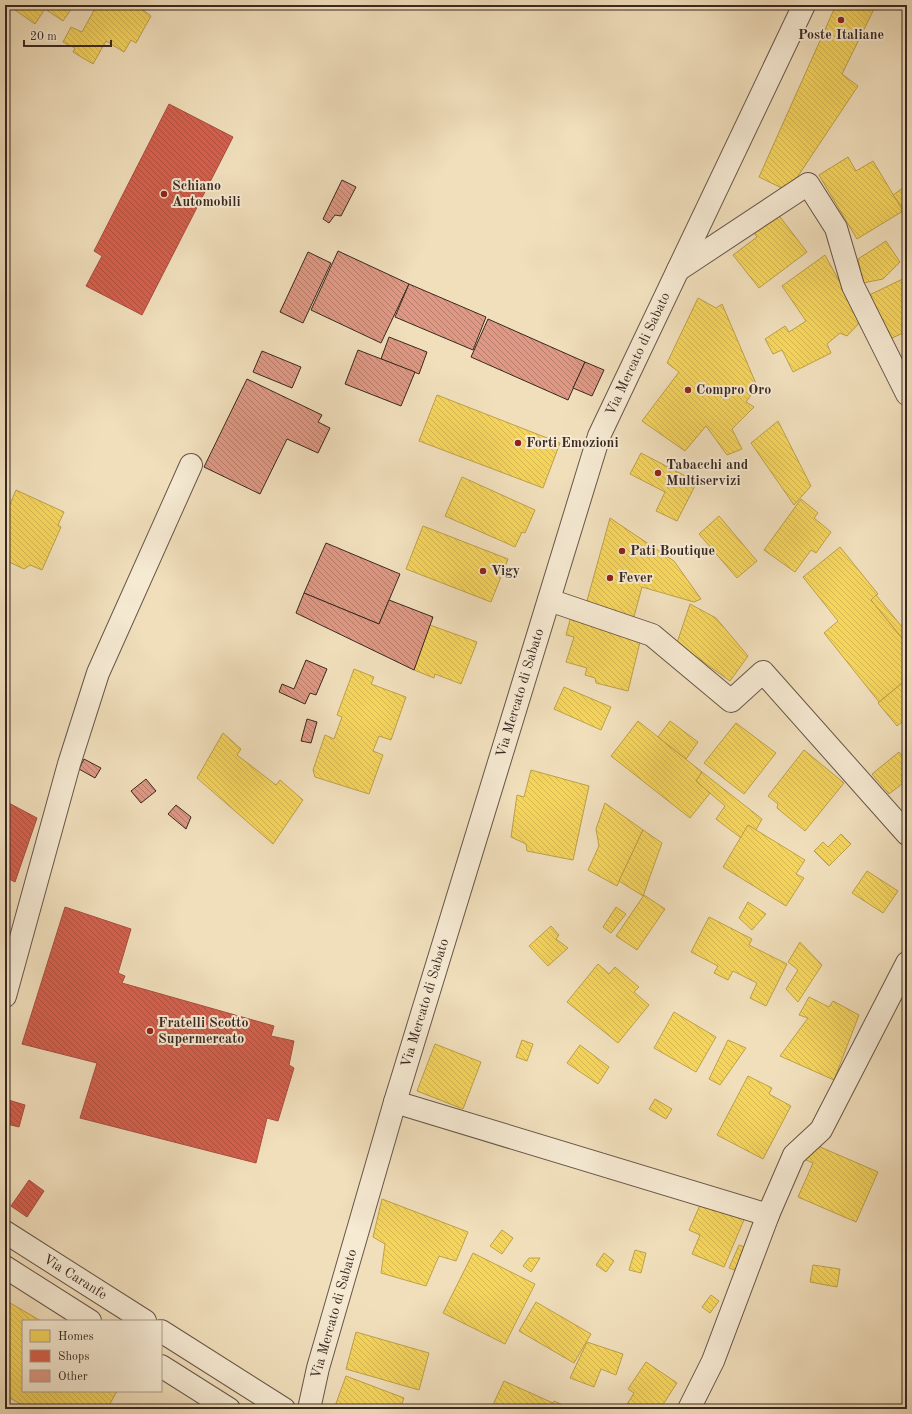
<svg xmlns="http://www.w3.org/2000/svg" width="912" height="1414" font-family="'Old Standard TT',serif">
  <defs>
    <pattern id="homes-back-hatch" width="6" height="6" patternUnits="userSpaceOnUse"><rect width="6" height="6" fill="#f6d55c"/><path d="M-1 5l2 2M0 0l6 6M5-1l2 2" fill="none" stroke="#d4b750"/></pattern>
    <pattern id="shops-back-hatch" width="6" height="6" patternUnits="userSpaceOnUse"><rect width="6" height="6" fill="#d6604d"/><path d="M-1 5l2 2M0 0l6 6M5-1l2 2" fill="none" stroke="#af4f40"/></pattern>
    <pattern id="building-back-hatch" width="6" height="6" patternUnits="userSpaceOnUse"><rect width="6" height="6" fill="#df9883"/><path d="M-1 5l2 2M0 0l6 6M5-1l2 2" fill="none" stroke="#b67c6b"/></pattern>
  </defs>
  <rect width="100%" height="100%" fill="#f1dfbc"/>
  <filter id="stains"><feTurbulence type="fractalNoise" baseFrequency=".005" numOctaves="4"/><feColorMatrix values="0 0 0 0 .2 0 0 0 0 .09 0 0 0 0 .02 0 0 0 .5 -.17"/></filter>
  <radialGradient id="worn" r=".72"><stop offset=".6" stop-color="#630" stop-opacity="0"/><stop offset="1" stop-color="#630" stop-opacity=".3"/></radialGradient>
  <g fill="url(#homes-back-hatch)" stroke="#bda14a">
    <polygon points="8,5 74,5 63,21 45,9 35,24"/>
    <polygon points="97,5 136,5 151,16 136,43 131,40 124,52 106,41 93,64 73,52 75,48 63,42 71,27 82,32"/>
    <polygon points="836,5 876,5 842,74 858,86 788,191 759,177"/>
    <polygon points="848,157 856,171 873,161 903,211 857,239 819,175"/>
    <polygon points="907,185 907,213 893,195"/>
    <polygon points="777,213 807,252 759,288 733,255 757,237 753,232"/>
    <polygon points="886,241 900,262 883,279 863,283 858,259"/>
    <polygon points="825,255 861,321 847,336 840,333 827,344 831,353 793,372 782,350 773,354 765,339 785,326 789,332 806,321 782,286"/>
    <polygon points="907,277 907,331 886,341 865,297"/>
    <polygon points="698,298 716,308 722,304 757,386 746,402 754,407 732,429 742,449 727,455 706,426 685,451 642,421 679,372 667,363"/>
    <polygon points="437,395 560,443 543,488 419,441"/>
    <polygon points="778,421 811,486 794,505 751,443"/>
    <polygon points="641,453 697,482 677,521 656,511 665,492 630,474"/>
    <polygon points="462,477 535,510 525,533 522,532 515,547 445,516"/>
    <polygon points="16,490 64,512 58,525 61,527 42,570 30,565 24,569 5,560 5,516"/>
    <polygon points="801,499 818,513 814,518 831,532 816,553 811,550 795,572 764,550"/>
    <polygon points="719,516 757,561 737,578 699,534"/>
    <polygon points="610,518 674,561 701,599 694,602 642,587 632,624 585,608"/>
    <polygon points="423,526 508,559 491,602 406,569"/>
    <polygon points="840,547 878,594 871,600 907,644 907,679 879,702 824,633 838,621 803,577"/>
    <polygon points="876,595 907,633 907,644 871,600"/>
    <polygon points="690,604 716,618 748,656 730,681 677,643"/>
    <polygon points="571,616 641,638 628,691 596,683 595,678 585,675 587,668 566,662 574,637 566,635"/>
    <polygon points="430,625 477,642 461,684 435,674 434,678 414,670"/>
    <polygon points="354,669 374,677 371,684 406,697 391,740 379,736 373,751 383,755 369,794 315,777 313,770 325,735 334,739 342,717 337,715"/>
    <polygon points="907,679 907,718 897,726 878,703"/>
    <polygon points="564,687 611,707 601,730 554,709"/>
    <polygon points="638,721 702,772 696,781 710,793 690,818 611,756"/>
    <polygon points="670,721 698,742 686,759 658,737"/>
    <polygon points="736,723 776,753 744,794 704,763"/>
    <polygon points="223,733 241,749 237,755 276,785 280,780 303,800 273,844 197,778"/>
    <polygon points="804,750 844,783 805,831 777,808 778,804 768,796"/>
    <polygon points="899,752 907,762 907,780 889,794 872,774"/>
    <polygon points="531,770 589,786 573,860 527,851 526,844 511,837 517,795 524,797"/>
    <polygon points="702,772 762,819 756,830 748,825 741,838 716,819 725,806 696,781"/>
    <polygon points="605,803 643,830 617,886 588,870 599,846 596,829"/>
    <polygon points="748,825 805,860 796,874 804,878 786,906 723,867"/>
    <polygon points="643,830 662,843 643,896 619,881"/>
    <polygon points="841,834 851,844 829,866 814,851 823,842 828,847"/>
    <polygon points="867,871 898,891 883,913 852,893"/>
    <polygon points="644,895 665,909 637,950 616,936"/>
    <polygon points="748,902 766,914 752,930 739,918"/>
    <polygon points="616,907 626,914 611,933 603,927"/>
    <polygon points="709,917 752,939 749,945 787,964 766,1006 750,998 757,983 733,971 728,980 714,973 718,966 691,952"/>
    <polygon points="551,926 559,935 556,939 568,948 548,966 529,946"/>
    <polygon points="800,942 822,965 798,1002 786,989 798,970 788,962"/>
    <polygon points="598,964 609,974 615,967 639,987 634,992 649,1005 618,1043 567,1002"/>
    <polygon points="809,997 829,1007 833,1001 859,1015 834,1080 780,1056 808,1018 799,1015"/>
    <polygon points="674,1012 716,1037 696,1072 654,1048"/>
    <polygon points="522,1040 533,1044 527,1061 516,1057"/>
    <polygon points="728,1040 746,1048 720,1085 709,1079"/>
    <polygon points="435,1044 481,1062 463,1109 417,1091"/>
    <polygon points="580,1045 609,1067 598,1084 567,1063"/>
    <polygon points="748,1076 772,1088 769,1094 791,1106 763,1159 717,1135"/>
    <polygon points="655,1099 672,1109 666,1119 649,1109"/>
    <polygon points="811,1143 878,1172 856,1222 798,1197 813,1163 804,1159"/>
    <polygon points="382,1199 468,1232 456,1261 439,1256 426,1286 381,1273 385,1244 373,1237"/>
    <polygon points="701,1203 746,1215 724,1267 692,1254 700,1235 689,1230"/>
    <polygon points="502,1230 513,1238 502,1254 490,1246"/>
    <polygon points="739,1245 749,1249 739,1272 729,1268"/>
    <polygon points="635,1250 646,1253 641,1273 629,1270"/>
    <polygon points="473,1253 535,1284 505,1344 443,1313"/>
    <polygon points="604,1253 614,1261 606,1272 596,1265"/>
    <polygon points="529,1258 540,1258 531,1272 523,1266"/>
    <polygon points="813,1265 840,1269 837,1287 810,1282"/>
    <polygon points="711,1295 719,1301 710,1313 702,1307"/>
    <polygon points="5,1300 41,1321 23,1321 23,1391 117,1391 107,1409 29,1409 5,1395"/>
    <polygon points="536,1302 591,1334 574,1363 519,1331"/>
    <polygon points="356,1332 429,1353 419,1390 346,1369"/>
    <polygon points="587,1342 623,1354 616,1375 601,1369 594,1387 570,1378"/>
    <polygon points="646,1362 677,1383 660,1409 624,1409 634,1393 628,1389"/>
    <polygon points="346,1376 404,1398 400,1409 334,1409"/>
    <polygon points="504,1381 553,1403 550,1409 491,1409"/>
    <polygon points="554,1401 572,1409 550,1409"/>
  </g>
  <g fill="url(#shops-back-hatch)" stroke="#a74f40">
    <polygon points="169,104 233,137 142,315 86,286 102,256 94,251"/>
    <polygon points="5,801 37,818 15,882 5,877"/>
    <polygon points="65,907 131,929 118,973 125,976 122,983 274,1026 271,1036 294,1041 289,1065 294,1068 278,1121 267,1118 256,1163 80,1118 97,1063 22,1044"/>
    <polygon points="5,1099 25,1105 19,1127 7,1124 5,1130"/>
    <polygon points="29,1180 44,1191 27,1217 11,1206"/>
    <polygon points="110,1404 116,1409 107,1409"/>
  </g>
  <g fill="url(#building-back-hatch)" stroke="#392821">
    <polygon points="342,180 356,187 341,216 335,215 329,223 323,219"/>
    <polygon points="338,251 409,284 381,343 311,310"/>
    <polygon points="308,252 331,263 303,323 280,312"/>
    <polygon points="409,284 486,317 473,350 395,317"/>
    <polygon points="488,319 585,362 568,400 471,357"/>
    <polygon points="389,337 427,352 419,374 381,359"/>
    <polygon points="358,350 415,372 401,406 345,384"/>
    <polygon points="262,351 301,367 292,388 253,372"/>
    <polygon points="585,362 604,370 592,396 573,388"/>
    <polygon points="247,379 322,415 318,422 330,428 318,453 287,439 260,494 204,467"/>
    <polygon points="326,543 400,574 379,624 304,593"/>
    <polygon points="304,593 379,624 389,600 433,617 414,670 296,613"/>
    <polygon points="306,660 327,669 316,695 310,693 305,704 279,692 282,684 294,689"/>
    <polygon points="307,719 317,722 311,743 301,741"/>
    <polygon points="84,759 101,768 95,778 79,769"/>
    <polygon points="146,779 156,791 141,803 131,791"/>
    <polygon points="176,805 191,817 186,829 168,814"/>
  </g>
  <g fill="none" stroke-linecap="round" stroke-linejoin="round">
    <g stroke="#675648" stroke-width="24">
      <g id="minor">
        <polyline points="678,270 808,184 836,228 853,286 907,394"/>
        <polyline points="549,600 652,635 731,701 763,672 907,834"/>
        <polyline points="5,996 69,764 98,673 191,465"/>
        <polyline points="395,1102 768,1215"/>
        <polyline points="5,1232 145,1321"/>
        <polyline points="5,1267 90,1321"/>
        <polyline points="161,1331 284,1409"/>
        <polyline points="161,1366 229,1409"/>
        <polyline points="309,1409 318,1368 395,1102 599,436 804,5"/>
        <polyline points="689,1409 713,1361 768,1215 794,1155 821,1130 907,963"/>
      </g>
    </g>
    <use href="#minor" stroke="#f6ead3" stroke-width="22"/>
  </g>
  <g fill="#8f2418" stroke="#f6ead3" stroke-width="1.5">
    <circle cx="841" cy="20" r="4"/>
    <circle cx="164" cy="194" r="4"/>
    <circle cx="688" cy="390" r="4"/>
    <circle cx="518" cy="443" r="4"/>
    <circle cx="658" cy="473" r="4"/>
    <circle cx="622" cy="551" r="4"/>
    <circle cx="483" cy="571" r="4"/>
    <circle cx="610" cy="578" r="4"/>
    <circle cx="150" cy="1031" r="4"/>
  </g>
  <g text-anchor="middle" dominant-baseline="central" stroke-width="4" stroke-linejoin="round" paint-order="stroke">
    <g font-size="14" font-weight="bold" fill="#392821" stroke="#f6ead3" text-anchor="start">
      <text x="841" y="35" text-anchor="middle">Poste Italiane</text>
      <text x="172" y="186">Schiano<tspan x="172" dy="16">Automobili</tspan></text>
      <text x="696" y="390">Compro Oro</text>
      <text x="526" y="443">Forti Emozioni</text>
      <text x="666" y="465">Tabacchi and<tspan x="666" dy="16">Multiservizi</tspan></text>
      <text x="630" y="551">Pati Boutique</text>
      <text x="491" y="571">Vigy</text>
      <text x="618" y="578">Fever</text>
      <text x="158" y="1023">Fratelli Scotto<tspan x="158" dy="16">Supermercato</tspan></text>
    </g>
    <g font-size="14" fill="#392821" stroke="#f6ead3">
      <text transform="translate(638 354) rotate(-65)">Via Mercato di Sabato</text>
      <text transform="translate(520 693) rotate(-73)">Via Mercato di Sabato</text>
      <text transform="translate(425 1003) rotate(-73)">Via Mercato di Sabato</text>
      <text transform="translate(75 1277) rotate(32)">Via Caranfe</text>
      <text transform="translate(334 1314) rotate(-74)">Via Mercato di Sabato</text>
    </g>
  </g>
  <rect width="912" height="1414" fill="none" stroke="#f1dfbc" stroke-width="20"/>
  <rect x="6" y="6" width="900" height="1402" fill="none" stroke="#392821" stroke-width="2"/>
  <rect x="10" y="10" width="892" height="1394" fill="none" stroke="#392821"/>
  <rect x="22" y="1320" width="140" height="72" fill="#f6ead3" stroke="#aa9c8c"/>
  <rect x="30" y="1330" width="20" height="12" fill="#f6d55c" stroke="#aa9c8c"/>
  <text x="58" y="1340" font-size="12" fill="#392821">Homes</text>
  <rect x="30" y="1350" width="20" height="12" fill="#d6604d" stroke="#aa9c8c"/>
  <text x="58" y="1360" font-size="12" fill="#392821">Shops</text>
  <rect x="30" y="1370" width="20" height="12" fill="#df9883" stroke="#aa9c8c"/>
  <text x="58" y="1380" font-size="12" fill="#392821">Other</text>
  <path d="M24 40v6h87v-6" fill="none" stroke="#392821" stroke-width="2"/>
  <text x="30" y="40" font-size="12" fill="#392821" stroke="#f6ead3" stroke-width="3" paint-order="stroke">20 m</text>
  <rect width="100%" height="100%" filter="url(#stains)"/>
  <rect width="100%" height="100%" fill="url(#worn)"/>
</svg>
